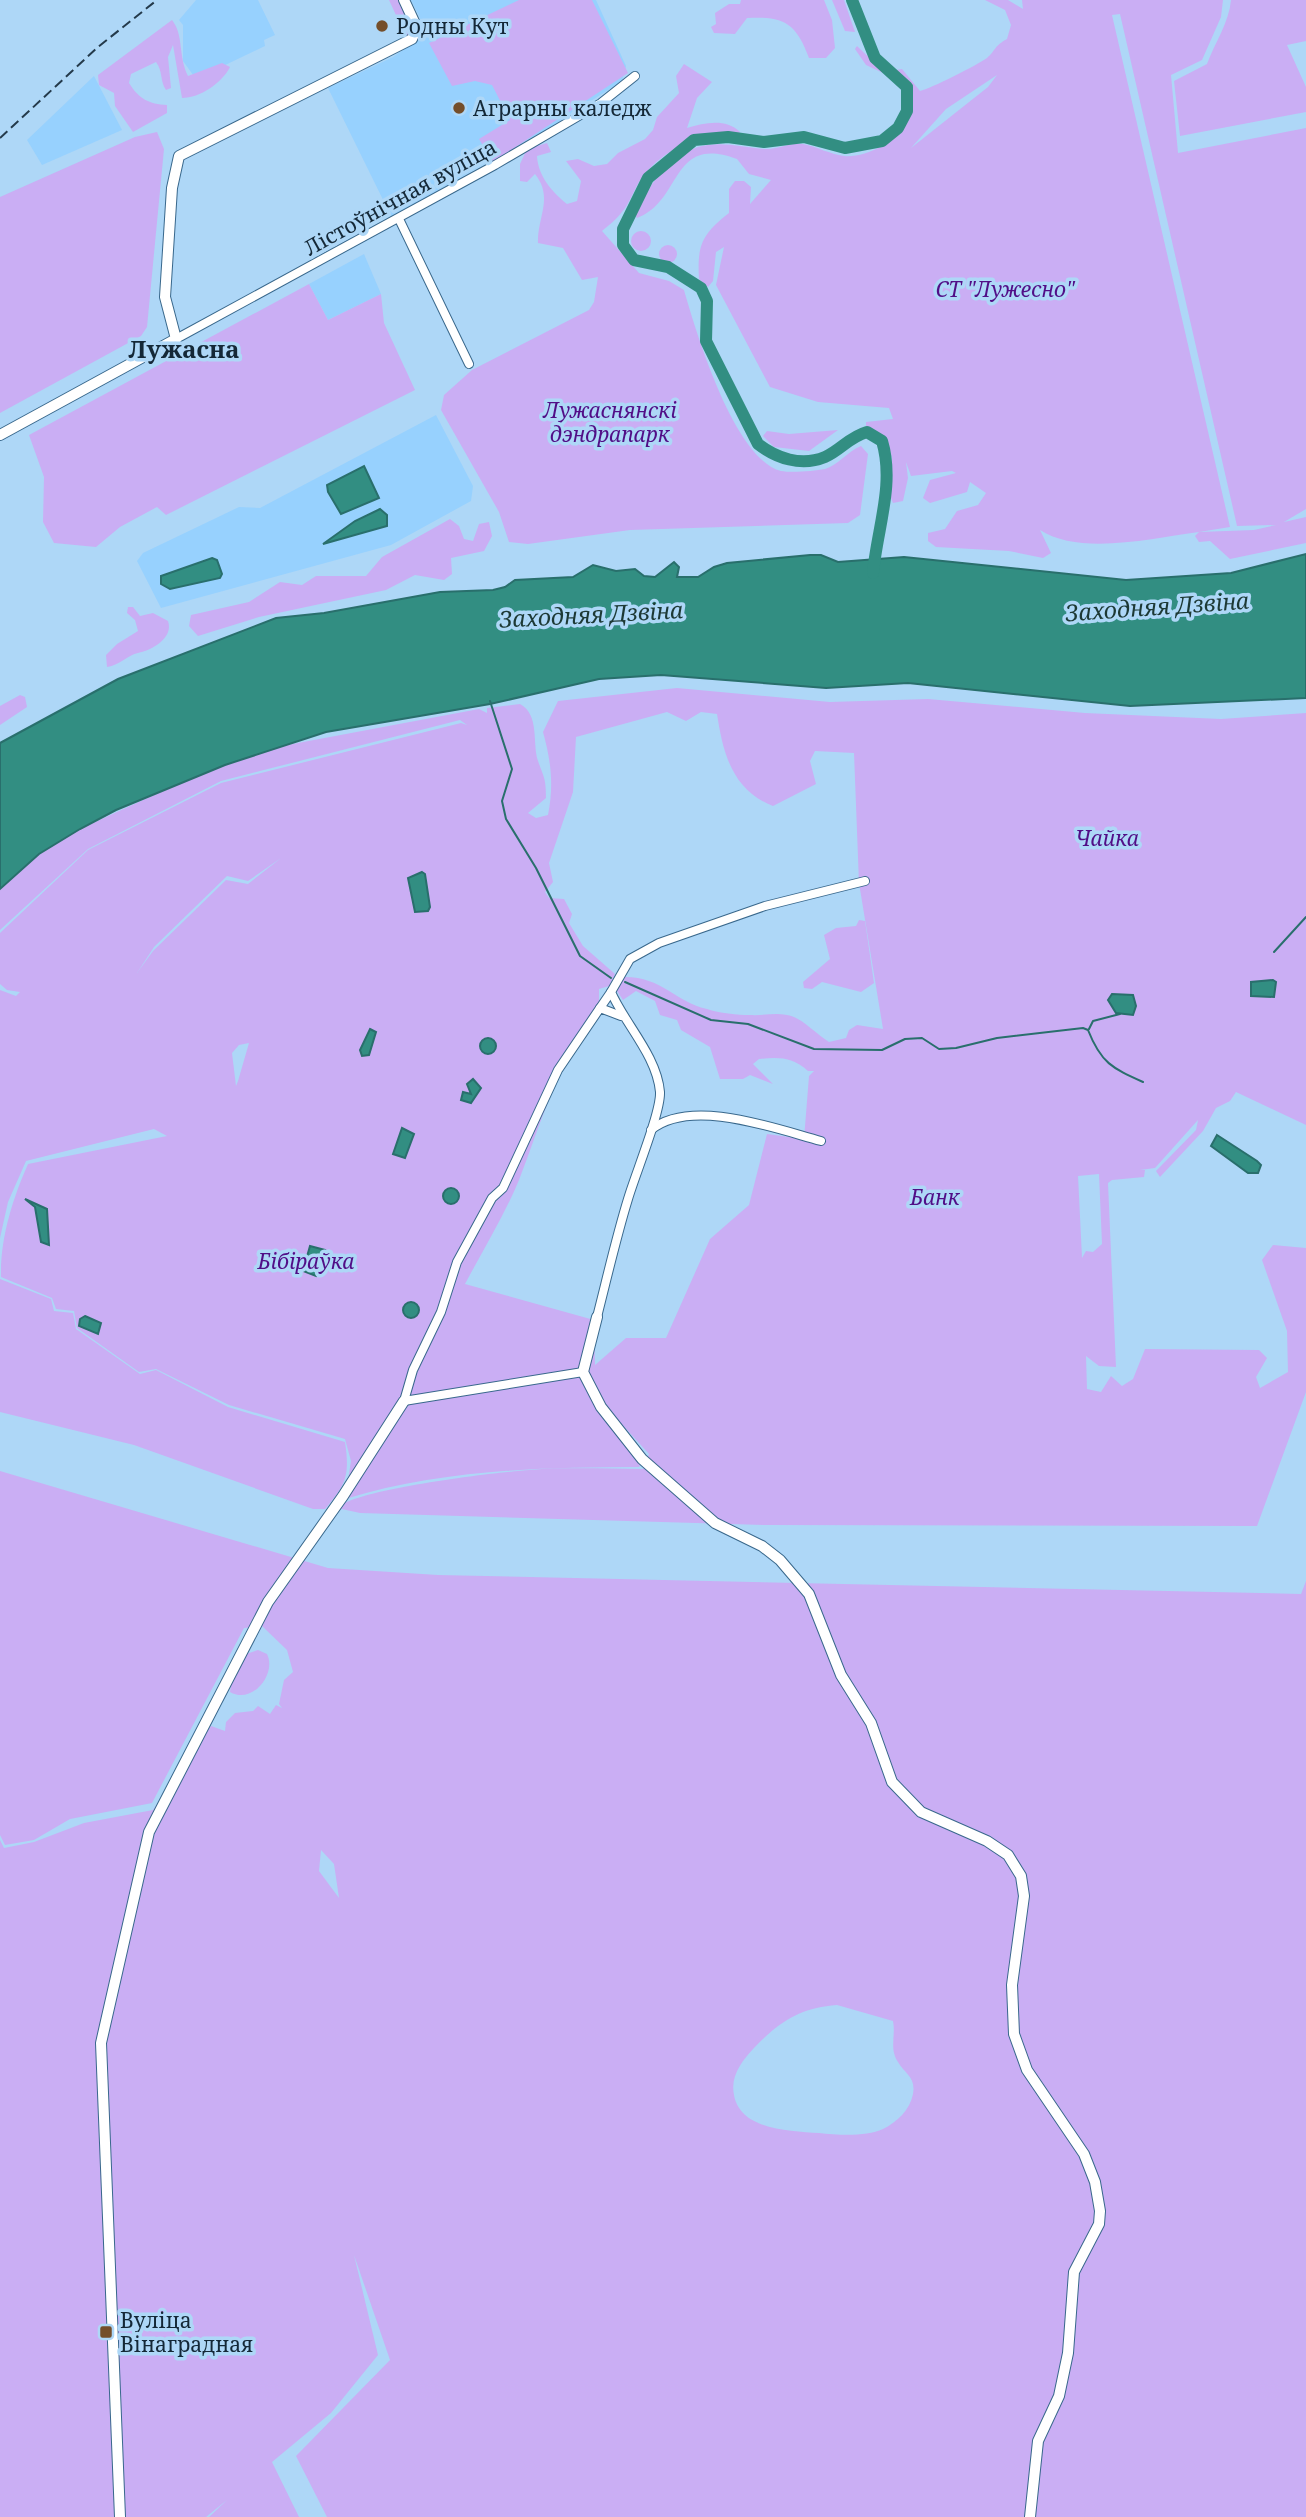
<svg xmlns="http://www.w3.org/2000/svg" width="1306" height="2517" font-family="'Noto Serif',serif">
  <rect width="100%" height="100%" fill="#aed7f7"/>
  <g fill="#97d1fe">
    <polygon points="196,0 258,0 275,35 264,40 265,46 196,79 183,61 183,25 179,20"/>
    <polygon points="411,0 596,0 626,66 622,81 549,128 391,216 328,88 393,57 422,37 426,30"/>
    <polygon points="94,76 122,130 42,165 27,140"/>
    <polygon points="364,254 381,294 328,320 309,284"/>
    <polygon points="436,415 473,486 471,501 391,545 161,608 137,561 143,553 239,507 260,508"/>
  </g>
  <g fill="#caaef4" fill-rule="evenodd">
    <polygon points="389,0 401,0 413,32 406,37"/>
    <polygon points="519,0 592,0 628,73 493,162 479,139 510,120 492,85 475,81 452,86 429,43"/>
    <path d="M741 0H824L832 20 835 48 826 58H809C796 23 784 16 747 18L735 34 714 33 711 27 716 24 715 13 729 4H740Z"/>
    <polygon points="832,0 844,0 855,32 845,31"/>
    <path d="M985 0H1008L1023 9 1022 0H1223L1221 17 1202 60 1171 75 1178 153 1306 128V509L1284 522 1306 517V543L1230 559 1210 541 1199 542 1195 536 1199 532C1153 538 1080 556 1040 530L1051 553 1043 558 1009 551 936 547 928 541V533L945 529 957 511 978 505 986 493 970 482 967 492 930 503 923 498 930 480 956 473 952 471 911 476 906 462 908 478 903 501 893 503C879 474 913 454 866 429V422L893 419 889 408 818 402 770 387 716 285 724 247 716 252 713 281 708 287 699 279C697 245 702 234 729 213V189L735 181H744L751 187 750 204 771 180 749 174 737 159C670 134 683 201 637 218L635 215C648 187 666 158 698 147 722 140 743 148 766 149 778 149 791 142 803 144 817 147 830 154 844 156 865 158 898 142 906 122 916 99 910 89 896 70L902 69 920 91C930 89 979 64 987 58 996 50 994 46 1007 39L1011 25 1005 10ZM1120 14 1237 526 1276 525 1254 530 1199 532 1230 527 1112 15ZM997 75 988 87 911 148 946 109Z"/>
    <path d="M1231 0H1306V41L1287 45 1306 87V112L1180 136 1174 81 1207 64C1215 42 1229 23 1231 0Z"/>
    <path d="M172 20C184 35 178 56 188 76L222 63 230 67C222 83 200 98 182 98L173 45 168 57 171 88 166 90C160 82 163 71 156 62L131 74 129 83C139 99 149 104 167 105V113L133 132 115 106 114 93 99 85 98 75Z"/>
    <polygon points="857,46 882,70 883,73 866,65 855,49"/>
    <path d="M684 64 712 82 697 98 687 128C705 123 725 118 740 132L737 135C700 135 664 147 641 179 634 189 630 203 622 212 617 219 609 225 602 231L639 273 669 281 684 290C696 332 734 459 781 471 792 473 814 471 825 469 837 466 848 451 861 446L868 454 860 515 848 523 630 530 528 544 509 542 499 512 441 410 444 395 472 370 589 310 594 302 598 277 582 280 563 248 538 243C537 217 554 198 535 174L527 182 520 181V164L527 149 547 143 551 152 537 156C538 176 552 192 567 204L577 201 581 181 566 161 578 159 594 166 607 164 618 153 645 139 653 130 657 117 679 93 676 76Z"/>
    <polygon points="157,132 164,149 147,327 141,336 0,413 0,197 135,137"/>
    <circle cx="641" cy="241" r="10"/>
    <circle cx="668" cy="254" r="9"/>
    <polygon points="309,284 328,320 381,294 384,323 415,390 166,515 157,507 120,527 96,547 54,543 43,522 44,477 29,435"/>
    <polygon points="838,430 809,451 774,447 763,436 767,431 789,434"/>
    <polygon points="450,519 459,526 464,539 473,541 479,524 489,522 492,536 484,551 451,558 452,574 444,580 415,575 386,590 259,617 198,636 189,626 191,615 249,602 280,582 302,585 316,576 366,576 382,557"/>
    <path d="M128 607H133L140 616 153 613 168 621C174 638 152 650 138 653 128 655 120 665 107 667L106 655 117 644 138 631 135 620 127 613Z"/>
    <path d="M677 688 830 702 928 699 1085 713 1221 719 1306 713V1125L1236 1092 1230 1101 1216 1108 1203 1131 1160 1177 1156 1171 1196 1130 1198 1120 1155 1168 1140 1170H1145L1144 1177 1112 1180 1108 1183 1116 1367 1099 1366 1086 1356 1087 1389 1101 1392 1111 1376 1122 1386 1133 1379 1145 1349 1259 1350 1267 1358 1256 1377 1260 1388 1288 1372 1287 1331 1262 1260 1273 1245 1306 1248V1392L1257 1526 765 1525 360 1513 337 1508C355 1489 497 1472 530 1470 567 1467 606 1469 643 1469L649 1454 618 1420 646 1455 639 1467C540 1467 440 1470 345 1499L351 1461 345 1439 229 1405 156 1369 139 1372 77 1328 74 1311 56 1309 52 1298 1 1277C0 1238 13 1198 28 1164L167 1136 154 1129 26 1161 8 1202 0 1238V990L16 996 20 992 7 990 0 984V933L88 850 221 783 461 723 467 725 460 720 221 781 88 849 0 930V889L39 854 80 829 204 772 282 746 479 709 487 713V708L520 704C540 715 532 743 538 761 544 778 546 778 546 798L528 813 536 818 548 815C554 785 551 761 543 732L558 701ZM667 712 686 721 701 712 717 714C723 753 732 790 773 806L816 784 810 761 815 751 854 753 859 883 883 1029 857 1025 849 1030 846 1038 829 1042C818 1035 804 1021 794 1017 779 1011 766 1016 750 1015 738 1015 719 1013 707 1009 674 1001 661 976 623 977L615 988 623 1000 636 991 655 1001 660 1015 677 1020 681 1030 710 1047 720 1079H743L750 1075 773 1084 753 1064 759 1059C779 1057 793 1057 808 1071H814L809 1076 804 1139 767 1134 749 1205 710 1239 666 1338H626L595 1365 594 1320 465 1284C483 1250 504 1216 519 1180 541 1125 556 1061 599 1018V989L609 986 615 974 583 946 569 923 572 914 564 899 549 898 545 892 553 882 549 863 573 792 576 737ZM281 858 248 884 226 880 153 951 137 973 154 947 227 876 248 881ZM249 1043 238 1081 236 1086 232 1053 239 1045ZM1099 1174 1102 1244 1093 1252 1086 1251 1082 1258 1078 1176Z"/>
    <polygon points="20,695 25,697 27,707 0,725 0,706"/>
    <polygon points="859,920 865,921 874,983 861,992 822,982 812,989 804,988 803,982 830,959 824,935 836,928 856,926"/>
    <path d="M0 1279 51 1299 54 1311 73 1313 76 1329 140 1374 156 1370 228 1407 345 1442C350 1475 346 1485 325 1509H313L134 1445 0 1412Z"/>
    <path d="M0 1471 328 1568 438 1575 1301 1594 1306 1581V2517H327L296 2456 390 2360 354 2255 378 2355 331 2413 272 2462 299 2517H209L227 2500 206 2517H0V1840L4 1848 34 1842 84 1823 153 1810 211 1726 225 1731 226 1722 235 1713 253 1711 258 1706 270 1714 276 1705 282 1708 279 1704 284 1680 293 1672 287 1650 262 1626 244 1628 152 1803 70 1819 34 1840 5 1845 0 1835ZM321 1850 334 1864 339 1898 319 1871ZM837 2005 893 2021C896 2035 889 2049 898 2062 905 2074 916 2077 913 2094 910 2110 897 2122 883 2129 866 2137 838 2135 819 2133 790 2131 740 2130 734 2095 730 2076 742 2061 754 2048 780 2021 800 2008 837 2005Z"/>
    <path d="M258 1650 267 1654C277 1674 252 1705 230 1692L232 1679 246 1654Z"/>
  </g>
  <g fill="#328e82" stroke="#296f6c" stroke-width="2">
    <polygon points="364,466 379,498 341,514 328,492 327,485"/>
    <polygon points="380,509 387,515 387,526 323,544 355,521"/>
    <polygon points="1306,554 1306,698 1130,706 908,683 826,688 661,675 599,679 490,704 326,732 225,765 116,810 80,829 39,854 0,889 0,743 118,679 276,618 324,613 440,592 493,590 505,587 515,580 573,577 593,565 616,571 635,569 644,576 655,577 674,562 679,567 677,577 698,577 714,567 727,563 810,555 821,555 838,562 904,557 1126,580 1231,573"/>
    <polygon points="212,558 217,560 222,574 220,578 170,589 161,584 161,576"/>
    <polygon points="422,872 425,874 430,907 428,911 415,912 408,878"/>
    <polygon points="1273,980 1276,982 1274,997 1251,996 1251,982"/>
    <polygon points="1112,994 1133,995 1136,1006 1133,1015 1116,1013 1108,1000"/>
    <polygon points="370,1029 376,1032 369,1055 362,1056 360,1050"/>
    <circle cx="488" cy="1046" r="8"/>
    <polygon points="473,1079 481,1088 471,1103 461,1100 463,1092 471,1094 467,1084"/>
    <polygon points="402,1128 414,1134 405,1158 393,1154"/>
    <polygon points="1217,1135 1257,1161 1261,1165 1258,1173 1248,1173 1211,1146"/>
    <circle cx="451" cy="1196" r="8"/>
    <polygon points="25,1199 47,1209 49,1245 41,1242 35,1207"/>
    <polygon points="310,1246 325,1250 316,1276 303,1271"/>
    <circle cx="411" cy="1310" r="8"/>
    <polygon points="85,1316 101,1323 98,1334 79,1326 80,1319"/>
  </g>
  <g fill="none" stroke-linecap="round" stroke-linejoin="round">
    <g stroke="#296f6c" stroke-width="2">
      <polyline points="490,701 512,769 502,801 506,819 536,868 580,956 611,978"/>
      <polyline points="1274,952 1306,917"/>
      <path d="M625 982 711 1020 748 1024 814 1049 882 1050 905 1039 922 1038 939 1049 956 1048 997 1038 1083 1028 1088 1030C1101 1063 1112 1068 1143 1082"/>
      <polyline points="1089,1029 1093,1021 1120,1014"/>
    </g>
    <path stroke="#328e82" stroke-width="12" d="M852 0 875 58 907 87V111L898 128 882 141 845 148 804 137 764 142 728 137 694 140 648 178 623 229V245L634 260 668 267 701 288 707 301 706 341 758 444C776 458 801 467 825 457 841 450 849 437 867 432L882 441C895 484 877 529 873 573"/>
    <g stroke="#39688c" stroke-width="10">
      <g id="street">
        <polyline points="399,219 469,364"/>
        <polyline points="176,339 495,165 601,103 635,76"/>
        <polyline points="600,1008 611,992"/>
        <path d="M651 1130C691 1097 776 1129 821 1141"/>
        <path d="M597 1317C607 1278 616 1238 628 1199 635 1175 661 1112 660 1092 657 1056 625 1024 611 992L630 959 659 943 765 906 865 881"/>
        <polyline points="583,1372 404,1401 413,1370 441,1312 457,1262 492,1198 503,1188 558,1070 600,1008 621,1016"/>
      </g>
    </g>
    <g stroke="#39688c" stroke-width="12">
      <g id="secondary">
        <polyline points="0,435 176,339 165,297 172,188 179,156 412,39 417,28 404,0"/>
        <polyline points="597,1317 583,1372 601,1407 642,1459 715,1523 762,1546 780,1560 809,1594 841,1675 871,1723 892,1782 921,1812 987,1841 1008,1855 1021,1876 1024,1896 1012,1985 1014,2034 1027,2070 1084,2154 1095,2182 1100,2211 1099,2224 1074,2272 1068,2353 1059,2396 1038,2441 1030,2517"/>
        <polyline points="120,2517 101,2043 149,1832 268,1602 343,1496 404,1401"/>
      </g>
    </g>
    <use href="#street" stroke="#fff" stroke-width="8"/>
    <use href="#secondary" stroke="#fff" stroke-width="10"/>
    <polyline stroke="#243a4b" stroke-width="2" stroke-dasharray="10 5" stroke-linecap="butt" points="0,138 98,47 157,0"/>
  </g>
  <g fill="#744e2a" stroke="#aed7f7" stroke-width="2.5">
    <circle cx="382" cy="26" r="7"/>
    <circle cx="459" cy="108" r="7"/>
    <rect x="99" y="2325" width="14" height="14" rx="3.5"/>
  </g>
  <g text-anchor="middle" dominant-baseline="central" stroke-width="7" stroke-linejoin="round" paint-order="stroke">
    <g font-size="21" fill="#142837" stroke="#aed7f7" text-anchor="start">
      <text x="396" y="26">Родны Кут</text>
      <text x="473" y="108">Аграрны каледж</text>
      <text x="120" y="2320">Вуліца<tspan x="120" dy="24">Вінаградная</tspan></text>
    </g>
    <g font-size="21" fill="#142837" stroke="#aed7f7">
      <text transform="translate(400 197) rotate(-29)">Лістоўнічная вуліца</text>
    </g>
    <g font-size="21" font-style="italic" fill="#510e87" stroke="#aed7f7">
      <text x="1005" y="289">СТ "Лужесно"</text>
      <text x="610" y="410">Лужаснянскі<tspan x="610" dy="24">дэндрапарк</tspan></text>
      <text x="1107" y="838">Чайка</text>
      <text x="935" y="1197">Банк</text>
      <text x="306" y="1261">Бібіраўка</text>
    </g>
    <g font-size="23" font-style="italic" fill="#1d3935" stroke="#aed7f7">
      <text transform="translate(1157 606) rotate(-4)">Заходняя Дзвіна</text>
      <text transform="translate(591 614) rotate(-3)">Заходняя Дзвіна</text>
    </g>
    <g font-size="24" font-weight="bold" fill="#142837" stroke="#aed7f7">
      <text x="184" y="348">Лужасна</text>
    </g>
  </g>
</svg>
